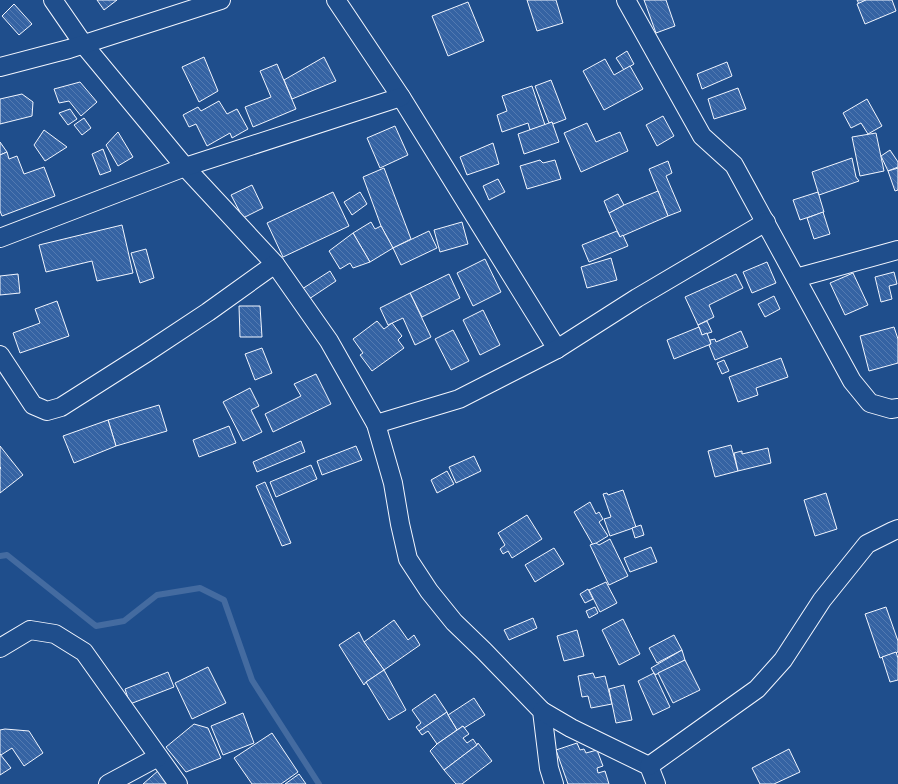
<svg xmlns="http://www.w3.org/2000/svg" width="898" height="784" font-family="Merriweather,serif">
  <defs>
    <pattern id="building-back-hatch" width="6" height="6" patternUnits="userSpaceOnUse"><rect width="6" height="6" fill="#3563a3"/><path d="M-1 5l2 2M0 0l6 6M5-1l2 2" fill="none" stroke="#537ab1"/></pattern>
  </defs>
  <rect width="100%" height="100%" fill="#1f4e8c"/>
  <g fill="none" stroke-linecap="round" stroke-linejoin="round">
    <polyline stroke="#446ba0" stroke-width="6" points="0,556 7,555 96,626 124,621 157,595 200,588 224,600 252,680 319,784"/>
  </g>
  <g fill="url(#building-back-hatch)" stroke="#f2f6ff">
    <polygon points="97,0 117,0 104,10"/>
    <polygon points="527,0 556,0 563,23 537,31"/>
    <polygon points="644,0 666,0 675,26 656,33"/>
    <polygon points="857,0 866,0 859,4"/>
    <polygon points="866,0 892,0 896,11 865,24 857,4"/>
    <polygon points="468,2 484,41 448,56 432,16"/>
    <polygon points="14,4 32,24 19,35 2,16"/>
    <polygon points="627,51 634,64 624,70 616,58"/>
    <polygon points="204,57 218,91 199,102 182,67"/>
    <polygon points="324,57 336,81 292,99 284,80"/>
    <polygon points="605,59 614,75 630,66 643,89 604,110 583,71"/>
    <polygon points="727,62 732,76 702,89 697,74"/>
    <polygon points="277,64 296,109 253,127 245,107 271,97 260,71"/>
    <polygon points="551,80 566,119 553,124 552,122 549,123 535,86"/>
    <polygon points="80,82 97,102 81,116 69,101 59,103 54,89"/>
    <polygon points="532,86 545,125 530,130 528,123 502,132 497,115 507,111 502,96"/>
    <polygon points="738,88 746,109 714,119 708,99"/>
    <polygon points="22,94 33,102 32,116 0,124 0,99"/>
    <polygon points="867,99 882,126 868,134 861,123 851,128 843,113"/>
    <polygon points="219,101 227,114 237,109 248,129 232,138 230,133 207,146 196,124 189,127 183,115 198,107 201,111"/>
    <polygon points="70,109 77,119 68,125 59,113"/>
    <polygon points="663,116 674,136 657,146 646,125"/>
    <polygon points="84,118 91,128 82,135 74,125"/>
    <polygon points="552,122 559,142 524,154 518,134"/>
    <polygon points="587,123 596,142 620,132 628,151 581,172 564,133"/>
    <polygon points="395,126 408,155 380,168 367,138"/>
    <polygon points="44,130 67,147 45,161 34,145"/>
    <polygon points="118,132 133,157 118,166 106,145"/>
    <polygon points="876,133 884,171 860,176 852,137"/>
    <polygon points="0,142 7,152 0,155"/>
    <polygon points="493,143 499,164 467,175 460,157"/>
    <polygon points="103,149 111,171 100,175 92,154"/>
    <polygon points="890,150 898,162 898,167 888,171 881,156"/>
    <polygon points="7,152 9,159 17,156 24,174 44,167 55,196 2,216 0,211 0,155"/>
    <polygon points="852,158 856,177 859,181 819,195 812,172"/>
    <polygon points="540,160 543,163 555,160 561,179 527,189 520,166"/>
    <polygon points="668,161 672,173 666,176 681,211 668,216 649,169"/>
    <polygon points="384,168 411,239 393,248 381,226 363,177"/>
    <polygon points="898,168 898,190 895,191 888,171"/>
    <polygon points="498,179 505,192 489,200 483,186"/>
    <polygon points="252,185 263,208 243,218 231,195"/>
    <polygon points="658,191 668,216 620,237 609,213 624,205"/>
    <polygon points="333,192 349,226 283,257 267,223"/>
    <polygon points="360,192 367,204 352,215 344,202"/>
    <polygon points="818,192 824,212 800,220 793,200"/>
    <polygon points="618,194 624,205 609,213 604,201"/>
    <polygon points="823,212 830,234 814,239 807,218"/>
    <polygon points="371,222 375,229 381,226 393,248 370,262 353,233"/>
    <polygon points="462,222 468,244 440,252 434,230"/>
    <polygon points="122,225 133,273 97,281 92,261 46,272 39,245"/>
    <polygon points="429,231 437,248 401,265 393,248"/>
    <polygon points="617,231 620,237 623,235 628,246 589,262 582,245"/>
    <polygon points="353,233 370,262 353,268 350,263 340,269 329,251"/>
    <polygon points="146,249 154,278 140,283 131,253"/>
    <polygon points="611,258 617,280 587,288 581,267"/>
    <polygon points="485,259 501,292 473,306 457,273"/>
    <polygon points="767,262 776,283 752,293 743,272"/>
    <polygon points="330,271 336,281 309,299 302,289"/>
    <polygon points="894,272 897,284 889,286 892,299 881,302 875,277"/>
    <polygon points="853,273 868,305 845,315 830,283"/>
    <polygon points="18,274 20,293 0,295 0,276"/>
    <polygon points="449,274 460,298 422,317 410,293"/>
    <polygon points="736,274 743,288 709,305 714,317 698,325 685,297"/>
    <polygon points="410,293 431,337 415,345 403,318 388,325 380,308"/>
    <polygon points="774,296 780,309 765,317 758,304"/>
    <polygon points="57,301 69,336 20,353 13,333 40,323 35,309"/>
    <polygon points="239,306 260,306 262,337 240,337"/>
    <polygon points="483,310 500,345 480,355 463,320"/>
    <polygon points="377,321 384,329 392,323 402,336 398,340 404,348 372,371 360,355 363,353 353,339"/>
    <polygon points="707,321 712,332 702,335 698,325"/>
    <polygon points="699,327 702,335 707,333 711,344 674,359 667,340"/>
    <polygon points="894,327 898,339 898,363 869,371 860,336"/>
    <polygon points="453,330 469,361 451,370 435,339"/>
    <polygon points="741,331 748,347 715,360 709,345 711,344 710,340 715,339 716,342"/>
    <polygon points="262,348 272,373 255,380 245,354"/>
    <polygon points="781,358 788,377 756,388 758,395 738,402 729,377"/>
    <polygon points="724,360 729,371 722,374 717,363"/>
    <polygon points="316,374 331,404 273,432 265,414 301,396 294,384"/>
    <polygon points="250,388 259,406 251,410 262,432 243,441 223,402"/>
    <polygon points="159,405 167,431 116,446 108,420"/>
    <polygon points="108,420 116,446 74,463 63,436"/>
    <polygon points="229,426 236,443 199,457 193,440"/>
    <polygon points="301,441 305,452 257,472 253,462"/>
    <polygon points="731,445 738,471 715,477 708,451"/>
    <polygon points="0,446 23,475 0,493 0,469 1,468 0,467"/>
    <polygon points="356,446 362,460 322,475 317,461"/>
    <polygon points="768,448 771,463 738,471 734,453 742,451 742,454"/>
    <polygon points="474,456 481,471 456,483 449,467"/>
    <polygon points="311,465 317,479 276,497 270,482"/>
    <polygon points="447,471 454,484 437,493 431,480"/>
    <polygon points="265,482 291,543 282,546 256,486"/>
    <polygon points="623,490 636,527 610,536 604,519 611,517 603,494 607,493 608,495"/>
    <polygon points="826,493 837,529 815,536 804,500"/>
    <polygon points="590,502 596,514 599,512 603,519 599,522 608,536 593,545 574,512"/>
    <polygon points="527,515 542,539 512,558 508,551 503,554 500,549 505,545 498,533"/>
    <polygon points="641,525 644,535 635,538 632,528"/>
    <polygon points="610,539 628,576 609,585 590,545 596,543 599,545"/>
    <polygon points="651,547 657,562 630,572 624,558"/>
    <polygon points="554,548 564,564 535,582 525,565"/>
    <polygon points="606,582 617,603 600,612 589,590"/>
    <polygon points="588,589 593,599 585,603 580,594"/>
    <polygon points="595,607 598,613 589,618 586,611"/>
    <polygon points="886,607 898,641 898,652 880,658 865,614"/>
    <polygon points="533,618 537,628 509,640 504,630"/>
    <polygon points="623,619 640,654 619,665 602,630"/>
    <polygon points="394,620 408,640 414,635 420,645 384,670 364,642"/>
    <polygon points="577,630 584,656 564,661 557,636"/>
    <polygon points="359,632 364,642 384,670 366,682 364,685 339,645"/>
    <polygon points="674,635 682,650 657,663 649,648"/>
    <polygon points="682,650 685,660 655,675 651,668"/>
    <polygon points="896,652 898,658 898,680 890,682 882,657"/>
    <polygon points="685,660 700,690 673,703 658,673"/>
    <polygon points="208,667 226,703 192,719 175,683"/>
    <polygon points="384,670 406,710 389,720 366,682"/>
    <polygon points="168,672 174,687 130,704 125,689"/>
    <polygon points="593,673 595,678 605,676 612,704 591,708 588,696 582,697 578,676"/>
    <polygon points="654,673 670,707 653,715 638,681"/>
    <polygon points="624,685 632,720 616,723 609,689"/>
    <polygon points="435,694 447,712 419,731 416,727 421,723 412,710"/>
    <polygon points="474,698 485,715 464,728 463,726 457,730 448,715"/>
    <polygon points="447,712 448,715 457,730 437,744 428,731 422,735 419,731"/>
    <polygon points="243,713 254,743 223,755 211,726"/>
    <polygon points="194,724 208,728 221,758 186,772 166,747"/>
    <polygon points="463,726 469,734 463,738 467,743 473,739 477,745 444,770 430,751 437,744"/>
    <polygon points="5,729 29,731 43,753 24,766 12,748 1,755 0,754 0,730"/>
    <polygon points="272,733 298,772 281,784 252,784 234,758"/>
    <polygon points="478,743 492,761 462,784 456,784 444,770 477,745"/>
    <polygon points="577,743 580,750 584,749 586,753 597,750 603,766 597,768 598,773 605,771 609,784 568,784 556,750"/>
    <polygon points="789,749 800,772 774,784 760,784 752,768"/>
    <polygon points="0,754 11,768 0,775"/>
    <polygon points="159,770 171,784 143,784"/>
    <polygon points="299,774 306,784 285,784"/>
  </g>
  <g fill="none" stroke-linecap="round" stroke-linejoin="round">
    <g stroke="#f2f6ff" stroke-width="20">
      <g id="minor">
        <polyline points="53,0 84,45 185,167 275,264 329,341 376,424 393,483 400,524 408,559 429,591 454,622 484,651 542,711 549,768 554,784"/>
        <polyline points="336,0 401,97 557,349"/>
        <polyline points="626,0 702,136 734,165 852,381 870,403 891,409 898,408"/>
        <polyline points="0,67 69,49 221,0"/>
        <polyline points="0,238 185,167 401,97"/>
        <polyline points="796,278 898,250"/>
        <polyline points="0,355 33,405 47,411 61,407 146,353 208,312 275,264"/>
        <polyline points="376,424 459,399 557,349 637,298 766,222"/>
        <polyline points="0,648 30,630 55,634 84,652 178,784"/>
        <polyline points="542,711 571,728 649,766 656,784"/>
        <polyline points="649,766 757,689 783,660 822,600 867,544 893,531 898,529"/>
        <polyline points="108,784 158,757"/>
      </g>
    </g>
    <use href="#minor" stroke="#1f4e8c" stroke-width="18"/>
  </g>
</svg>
